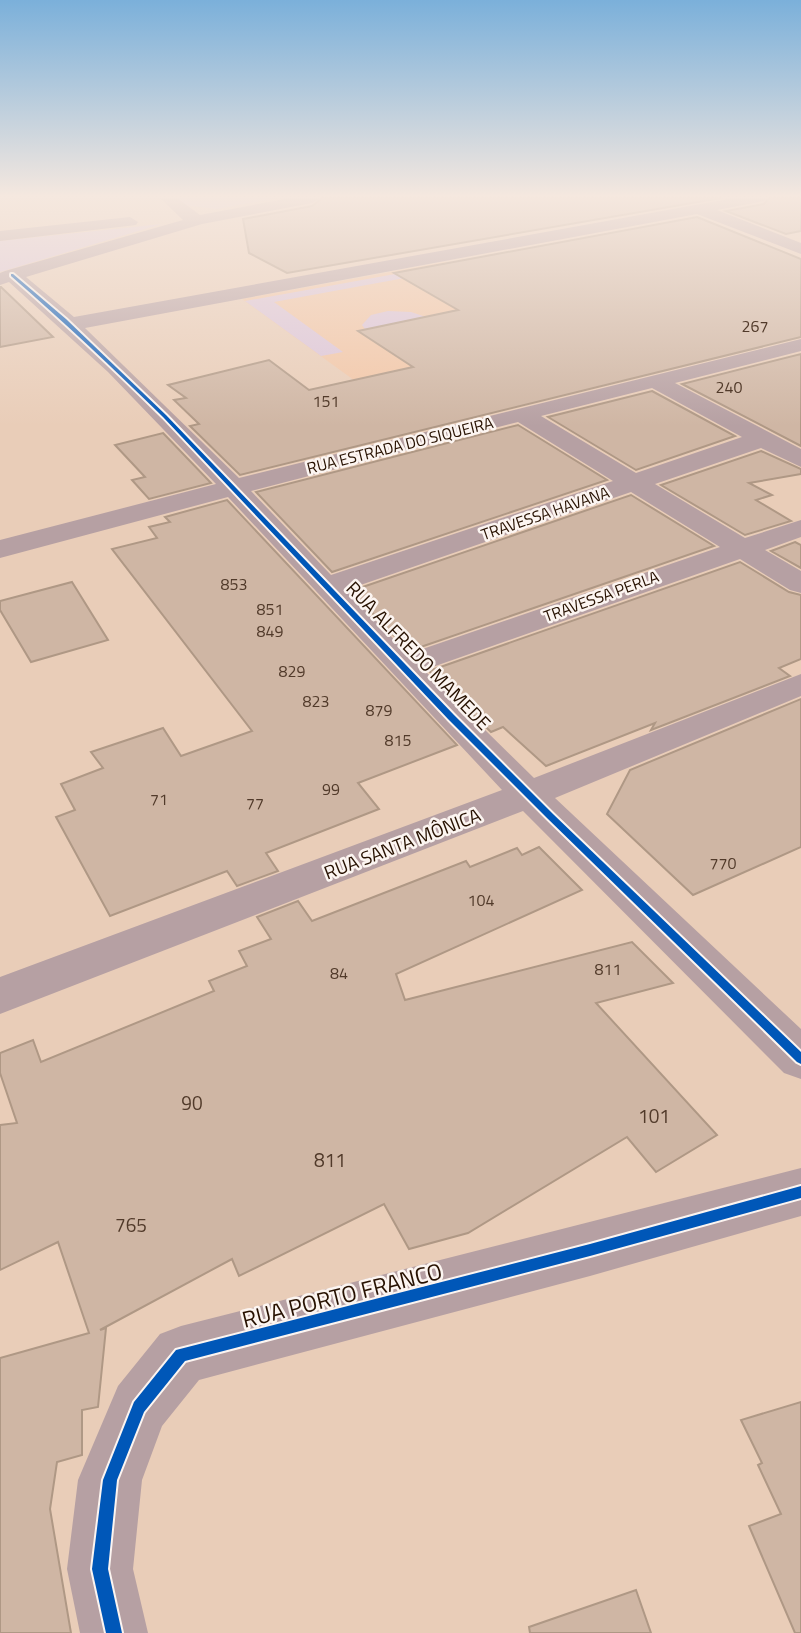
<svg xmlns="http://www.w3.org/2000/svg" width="801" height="1633" font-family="'Titillium Web',sans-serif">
  <rect width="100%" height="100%" fill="#e9cdb8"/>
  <polygon fill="#f2c6a6" points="445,262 533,308 416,425 242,299"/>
  <g fill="#dbc5db">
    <polygon points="175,198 277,198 217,209 182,205"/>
    <polygon points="162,224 0,272 0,241"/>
    <polygon points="445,265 421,275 274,302 343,352 321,356 245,301"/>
    <polygon points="388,311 411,312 426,317 365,329 362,325 371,315"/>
  </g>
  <g fill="#cfb6a4" stroke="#af9885" stroke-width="2">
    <polygon points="322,198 721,198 287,273 249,253 243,219 312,206"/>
    <polygon points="769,198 801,198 801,231 786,234 726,211 764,204"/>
    <polygon points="697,217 801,259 801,337 240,475 190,426 199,424 174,400 186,398 168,385 269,360 309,390 413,367 358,331 458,310 394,273"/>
    <polygon points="0,287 1,287 53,337 0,347"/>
    <polygon points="801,354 801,446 682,384"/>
    <polygon points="652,391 735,436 636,470 548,417"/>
    <polygon points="518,425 607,480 332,572 256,492"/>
    <polygon points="163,433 211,483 149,499 132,480 145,477 115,445"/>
    <polygon points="761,451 801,469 801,474 749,483 772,495 756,500 791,521 745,535 661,485"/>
    <polygon points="631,495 714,546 409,651 351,591"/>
    <polygon points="227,500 457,745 358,783 379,809 266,853 278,871 237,886 227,871 110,916 56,817 75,810 61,784 103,768 91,752 163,728 181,756 252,731 112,549 157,538 149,527 170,522 165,517"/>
    <polygon points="795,542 801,545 801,568 771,551"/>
    <polygon points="740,562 789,592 801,595 801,659 779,668 790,676 651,730 655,723 546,766 503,727 491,732 429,671"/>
    <polygon points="72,582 108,640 31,662 0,610 0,601"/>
    <polygon points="801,699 801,847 693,895 607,814 630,770"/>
    <polygon points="539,847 582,890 396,974 405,1000 632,942 673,983 596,1003 717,1135 656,1172 627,1137 468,1233 409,1249 384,1204 239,1276 232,1259 100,1330 106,1328 98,1407 82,1410 82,1455 57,1462 50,1509 71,1633 0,1633 0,1358 89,1333 58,1242 0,1270 0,1125 17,1123 0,1073 0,1053 33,1040 41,1062 214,991 209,981 247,966 239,951 271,939 257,917 298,901 312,921 466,861 470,867 517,848 522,855"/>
    <polygon points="801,1402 801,1633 795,1633 749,1526 781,1514 758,1465 762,1463 741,1420"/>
    <polygon points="636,1590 651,1633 530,1633 529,1627"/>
  </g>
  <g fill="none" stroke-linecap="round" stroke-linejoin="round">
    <g fill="#b6a0a3" fill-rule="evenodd">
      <path d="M160 198H177L200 215 290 198H320L312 203 202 224 26 277 74 317 734 198H766L764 201 717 210 801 243V254L697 214 85 328 239 478 801 339V351L675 383 801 449V467L761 448 655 484 745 538 801 520V537L765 550 801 571V593L790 590 740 559 424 670 534 778 801 674V696L555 798 801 1029V1079L784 1073 523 811 0 1014V977L502 790 228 497 0 558V540L216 484 108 372 9 282 0 285V273L5 271 183 220ZM652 388 742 437 636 473 541 416ZM518 422 613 481 331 575 251 491ZM631 492 720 547 408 654 346 590Z"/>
      <polygon points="130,217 138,222 136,225 0,241 0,231"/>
      <polygon points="801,1168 801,1216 590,1276 199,1380 162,1426 142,1480 133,1569 148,1633 80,1633 67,1569 78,1480 118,1386 160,1334 181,1326"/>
    </g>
    <g stroke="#fcf5f1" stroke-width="4">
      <g id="cycleway">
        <path d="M11 274H13L66 319 166 415 454 715 553 814 801 1052V1064L797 1062 547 818 448 719 163 417C113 368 63 321 11 276Z"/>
        <polygon points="801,1186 801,1198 590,1256 185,1361 144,1412 117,1480 108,1569 122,1633 106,1633 92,1569 103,1480 134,1402 176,1350 590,1244"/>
      </g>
    </g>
    <use href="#cycleway" fill="#0057b8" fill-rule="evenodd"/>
  </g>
  <linearGradient id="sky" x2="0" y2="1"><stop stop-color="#7bb0da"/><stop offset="0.46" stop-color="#f5e8df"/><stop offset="1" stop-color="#f5e8df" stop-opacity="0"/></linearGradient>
  <rect width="801" height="426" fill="url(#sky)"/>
  <g text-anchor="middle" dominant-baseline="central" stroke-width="5" stroke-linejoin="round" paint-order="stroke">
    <g font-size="16" fill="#513a2a">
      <text x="755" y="326">267</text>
      <text x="729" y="387">240</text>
      <text x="326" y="401">151</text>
      <text x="234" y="584">853</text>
      <text x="270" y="609">851</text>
      <text x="270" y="631">849</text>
      <text x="292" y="671">829</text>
      <text x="316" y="701">823</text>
      <text x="379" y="710">879</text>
      <text x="398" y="740">815</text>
      <text x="331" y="789">99</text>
      <text x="159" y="799">71</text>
      <text x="255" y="803">77</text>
      <text x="723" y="863">770</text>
      <text x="481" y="900">104</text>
      <text x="608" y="969">811</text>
      <text x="339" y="973">84</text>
    </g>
    <g font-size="16" fill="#271101" stroke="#fcf5f1">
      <text transform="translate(400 445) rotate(-14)">RUA ESTRADA DO SIQUEIRA</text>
      <text transform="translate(545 513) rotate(-19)">TRAVESSA HAVANA</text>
      <text transform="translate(601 596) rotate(-20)">TRAVESSA PERLA</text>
    </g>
    <g font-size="19" fill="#271101" stroke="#fcf5f1">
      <text transform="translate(419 655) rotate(46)">RUA ALFREDO MAMEDE</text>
      <text transform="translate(402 843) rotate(-21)">RUA SANTA MÔNICA</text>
    </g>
    <g font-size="19" fill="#513a2a">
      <text x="192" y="1102">90</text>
      <text x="654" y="1115">101</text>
      <text x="330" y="1159">811</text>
      <text x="131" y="1224">765</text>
    </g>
    <g font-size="23" fill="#271101" stroke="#fcf5f1">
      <text transform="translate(342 1295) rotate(-14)">RUA PORTO FRANCO</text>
    </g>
  </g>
</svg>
